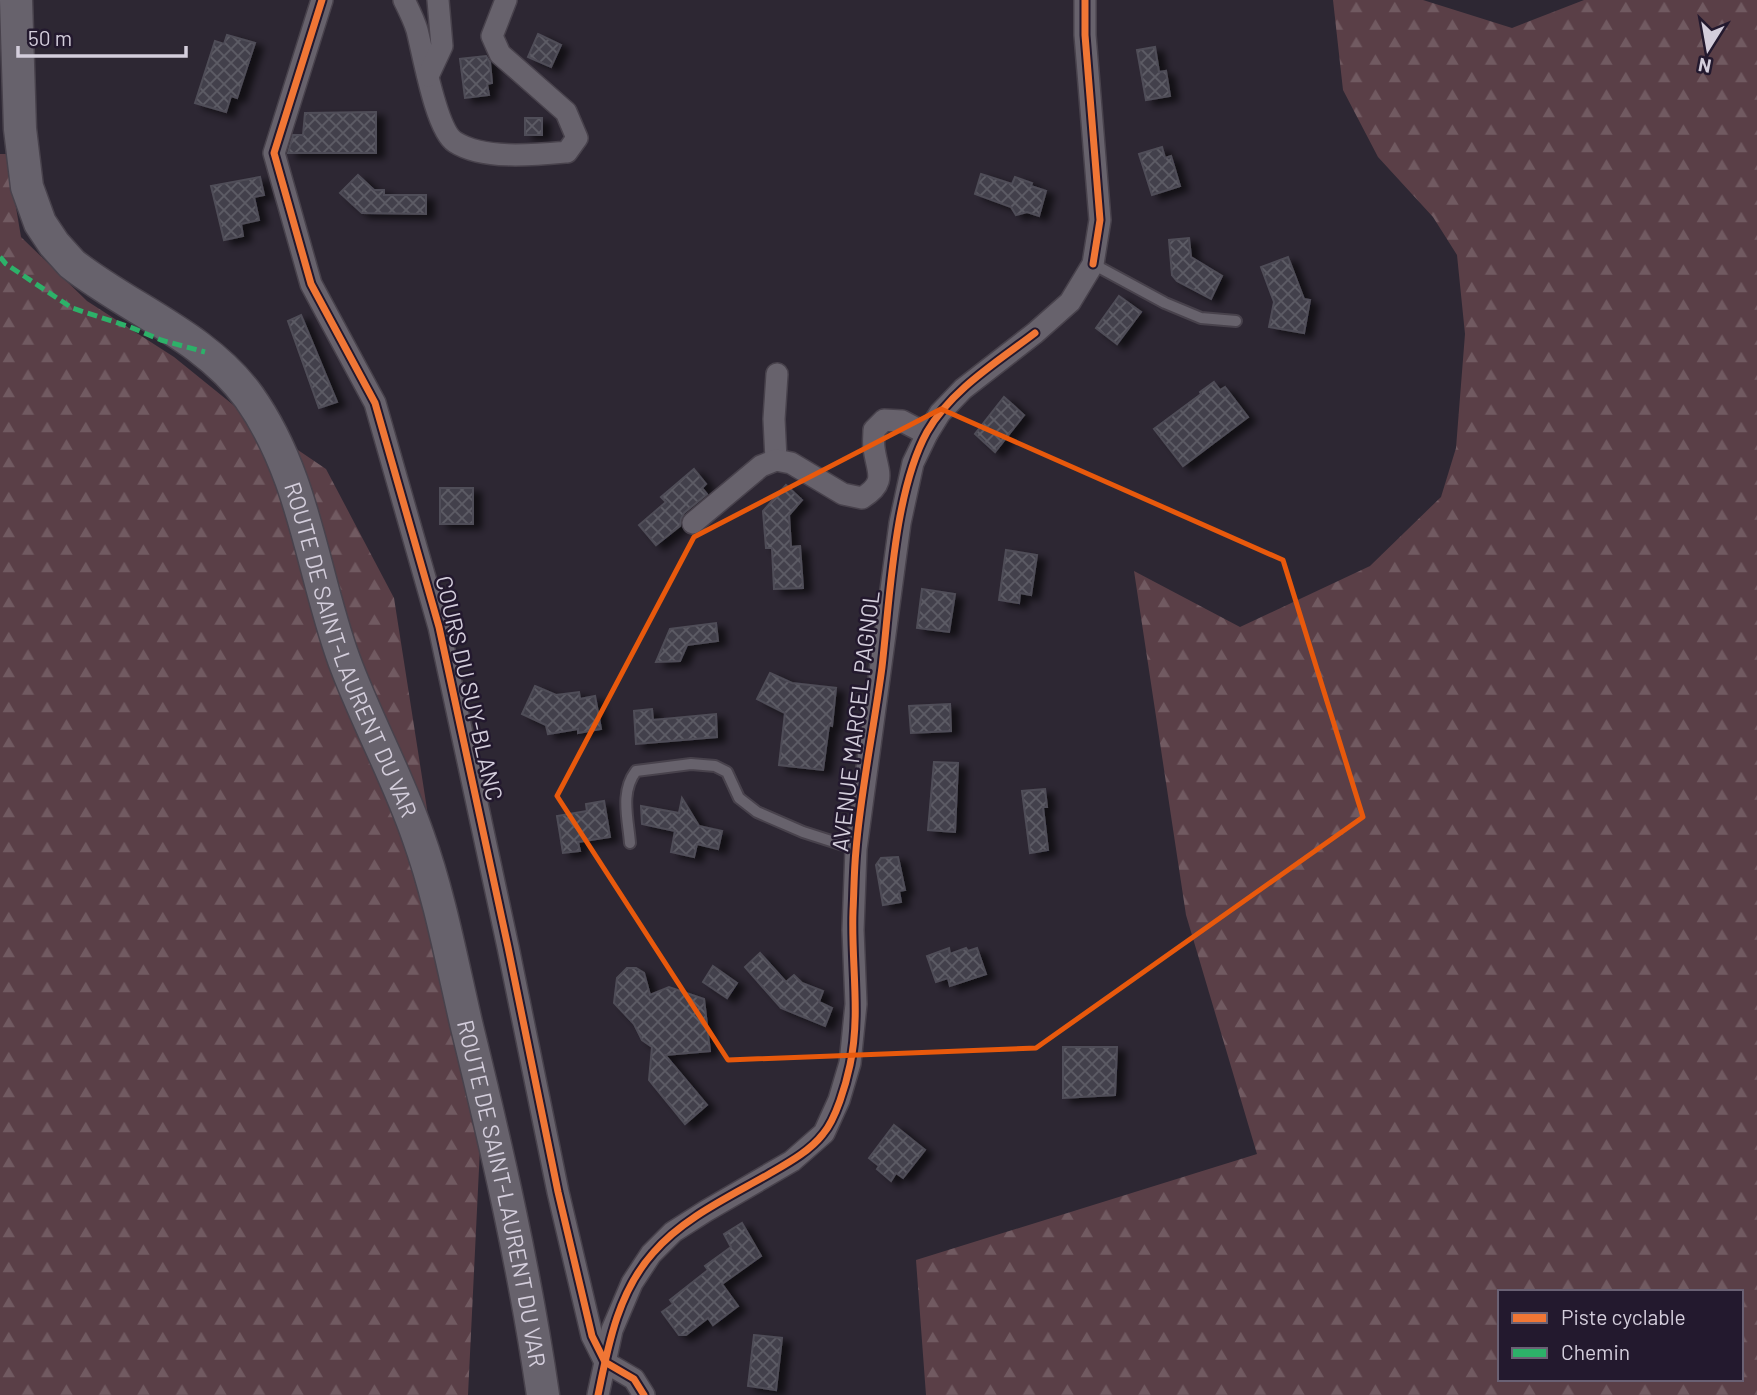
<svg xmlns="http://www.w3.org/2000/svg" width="1757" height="1395" font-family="Barlow,sans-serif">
  <defs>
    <pattern id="forest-firs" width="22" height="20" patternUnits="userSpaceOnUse" patternTransform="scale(1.75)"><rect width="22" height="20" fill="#5a3f47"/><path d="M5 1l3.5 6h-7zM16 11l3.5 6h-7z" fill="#715a61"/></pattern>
    <pattern id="building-cross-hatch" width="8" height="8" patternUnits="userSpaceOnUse" patternTransform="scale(1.75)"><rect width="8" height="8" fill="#43414c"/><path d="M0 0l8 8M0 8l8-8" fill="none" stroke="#5d5b65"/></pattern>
    <filter id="shadow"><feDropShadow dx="8" dy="4.5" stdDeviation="3.5" flood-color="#0009"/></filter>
  </defs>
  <rect width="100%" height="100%" fill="#2d2733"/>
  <g fill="url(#forest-firs)" fill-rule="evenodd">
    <path d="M1333 0H1423L1512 28 1584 0H1757V1395H926L916 1260 1257 1154 1186 915 1134 571 1240 627 1370 566 1441 497 1456 448 1465 334 1457 255 1433 217 1378 157 1343 90ZM1500 1292H1741V1379H1500Z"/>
    <polygon points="0,154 7,154 21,237 87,301 174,357 242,412 326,469 394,598 480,1148 468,1395 0,1395"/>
  </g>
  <g fill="url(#building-cross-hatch)" stroke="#504e58" stroke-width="2" filter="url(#shadow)">
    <polygon points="538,34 561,45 551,67 528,57"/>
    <polygon points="227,35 255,43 237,98 231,96 226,112 195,103 215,41 224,44"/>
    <polygon points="1155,47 1159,72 1166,71 1170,96 1146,100 1137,50"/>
    <polygon points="486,56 490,62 492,83 487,84 489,95 465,98 460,59"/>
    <polygon points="376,112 376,153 288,153 293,135 303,135 305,113"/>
    <rect x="525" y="118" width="17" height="17"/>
    <polygon points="1162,147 1165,158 1171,156 1180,186 1152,195 1139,154"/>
    <polygon points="981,174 1012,184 1015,177 1032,183 1031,186 1046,191 1039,216 1027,212 1016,215 1011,207 975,194"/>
    <polygon points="358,175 374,190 384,190 384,195 426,195 426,214 362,213 340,193"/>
    <polygon points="260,177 264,195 254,197 259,220 241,224 243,236 224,240 211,186"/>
    <polygon points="1189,238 1191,257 1222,276 1211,299 1177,281 1172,275 1169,240"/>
    <polygon points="1288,257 1304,299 1310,300 1304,333 1269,327 1274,302 1261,267"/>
    <polygon points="1119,296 1141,312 1117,344 1096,328"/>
    <polygon points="301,315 337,402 319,408 288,321"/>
    <polygon points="1214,382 1220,390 1225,387 1248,417 1183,466 1154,429 1201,394 1200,392"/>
    <polygon points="1004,397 1024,415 995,452 975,434"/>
    <polygon points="694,469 706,484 702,488 707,494 684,513 681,519 680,526 656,545 639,525 666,502 661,497"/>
    <polygon points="786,485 802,500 789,515 791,547 800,546 803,588 774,589 772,548 766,548 763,511"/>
    <rect x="440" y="488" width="33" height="36"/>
    <polygon points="1006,550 1037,555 1031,595 1020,593 1019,603 999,600"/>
    <polygon points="922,589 955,594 949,632 917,628"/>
    <polygon points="716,623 718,641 687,645 680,661 656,662 670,629"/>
    <polygon points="770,673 792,683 836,688 832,726 829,725 823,770 779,765 785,713 757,699"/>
    <polygon points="535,686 556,695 579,692 580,699 595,696 601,729 578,733 578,729 548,734 546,725 522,714"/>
    <polygon points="950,704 951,731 911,733 909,706"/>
    <polygon points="652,709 653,720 716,714 717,737 636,744 634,711"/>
    <polygon points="934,762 958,763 955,832 928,830"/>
    <polygon points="1045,789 1047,807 1043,807 1048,850 1030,853 1022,791"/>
    <polygon points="682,798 699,826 722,831 718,849 697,844 694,857 671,852 675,831 642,824 641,806 679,813"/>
    <polygon points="604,801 610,837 578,842 580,851 563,853 557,816 587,811 586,804"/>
    <polygon points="898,857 905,890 899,891 901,902 883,905 876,865 881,858"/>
    <polygon points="949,948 950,954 966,948 968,951 977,948 986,974 950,986 948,978 936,982 927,956"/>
    <polygon points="760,953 786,982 794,975 802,983 823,991 819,1002 832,1008 825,1026 781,1008 745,967"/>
    <polygon points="713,966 737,983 727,998 703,982"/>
    <polygon points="627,968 636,968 644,973 650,995 669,987 704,999 710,1051 665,1055 707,1105 685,1124 649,1080 652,1047 642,1040 634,1024 614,1003 617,978"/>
    <polygon points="1063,1047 1117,1047 1115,1095 1063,1098"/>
    <polygon points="894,1125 925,1150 903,1178 896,1173 891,1181 877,1169 879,1166 869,1158"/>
    <polygon points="742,1223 761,1256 722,1284 738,1306 713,1325 708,1318 686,1335 679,1335 662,1312 673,1304 670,1300 708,1270 705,1266 731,1247 724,1234"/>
    <polygon points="754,1335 782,1338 776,1390 748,1386"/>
  </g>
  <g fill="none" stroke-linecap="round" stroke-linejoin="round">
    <g stroke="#48424c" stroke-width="14">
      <g id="lane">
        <polyline points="1093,264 1165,303 1201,318 1236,321"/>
        <path d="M630 843C628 818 620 792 636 771L691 764 715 766 727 772 739 798 757 812 803 832 856 849"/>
      </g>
    </g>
    <g stroke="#48424c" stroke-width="24">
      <g id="street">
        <polyline points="322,0 274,153 311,284 375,403 439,627 508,947 558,1192 592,1336 605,1362 634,1379 644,1395"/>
        <path d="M404 0C409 10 414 20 417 30 423 53 436 130 455 142 483 160 534 155 567 152L577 138 566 112 500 54 492 36 506 0"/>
        <polyline points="428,76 442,46 438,0"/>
        <polyline points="776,460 774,419 777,374"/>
        <path d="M693 523 761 466 776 460 791 463 843 494 862 498C888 482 877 472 874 448 873 442 874 436 874 430L884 420 902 421 927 434"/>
        <polyline points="598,1395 612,1330 632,1283 651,1254 673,1232 706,1211 792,1161 824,1133 839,1100 850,1063 856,1004 853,930 856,849 900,523 913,463 927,434 940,413 963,389 1035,333 1070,302 1093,264 1100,220 1085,35 1085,0"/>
      </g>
    </g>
    <g stroke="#48424c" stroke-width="35">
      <g id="secondary">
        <path id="s1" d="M16 0 20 129 27 187 40 223 54 244 72 264C129 309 205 336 249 397 305 476 312 572 344 660 366 720 397 775 418 836 440 897 452 963 467 1027 497 1149 525 1271 543 1395"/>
      </g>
    </g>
    <use href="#lane" stroke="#67626c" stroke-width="10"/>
    <use href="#street" stroke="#67626c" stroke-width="21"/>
    <use href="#secondary" stroke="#67626c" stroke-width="32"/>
    <polyline stroke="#2db169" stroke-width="5" stroke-dasharray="10 5" stroke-linecap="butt" points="0,257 6,264 72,308 130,327 161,340 205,352"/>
    <g stroke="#23192e" stroke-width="11">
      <g id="cycleway">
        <polyline points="322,0 274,153 311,284 375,403 439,627 508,947 558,1192 592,1336 605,1362 634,1379 644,1395"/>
        <polyline points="1085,0 1085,35 1100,220 1093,264"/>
        <path d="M598 1395C608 1346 618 1292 653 1253 683 1218 729 1197 769 1174 788 1163 810 1151 823 1134 836 1119 846 1084 850 1065 861 1014 851 963 853 911 854 891 854 870 856 850 861 789 874 728 882 667 890 598 894 492 927 432 951 390 997 362 1035 333"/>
      </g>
    </g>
    <use href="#cycleway" stroke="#f07635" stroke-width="7"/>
  </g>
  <path fill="none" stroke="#e8590c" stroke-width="5" stroke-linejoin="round" d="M941 409 1283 560 1363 817 1036 1048 728 1060 557 796 694 537Z"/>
  <g text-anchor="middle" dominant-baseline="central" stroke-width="5" stroke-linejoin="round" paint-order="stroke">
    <g font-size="23" fill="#d4cedc" stroke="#23192e">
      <text stroke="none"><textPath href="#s1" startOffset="774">ROUTE DE SAINT-LAURENT DU VAR</textPath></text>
      <text transform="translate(470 688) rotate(77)">COURS DU SUY-BLANC</text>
      <text transform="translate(855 721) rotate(-83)">AVENUE MARCEL PAGNOL</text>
      <text stroke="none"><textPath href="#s1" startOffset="1340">ROUTE DE SAINT-LAURENT DU VAR</textPath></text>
    </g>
  </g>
  <rect x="1498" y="1290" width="245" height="91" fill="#23192e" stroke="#6a6174" stroke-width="2"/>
  <rect x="1512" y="1313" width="35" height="10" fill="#f07635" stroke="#6a6174" stroke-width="2"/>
  <text x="1561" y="1325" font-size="21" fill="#d4cedc">Piste cyclable</text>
  <rect x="1512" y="1348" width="35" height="10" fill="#2db169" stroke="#6a6174" stroke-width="2"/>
  <text x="1561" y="1360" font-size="21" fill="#d4cedc">Chemin</text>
  <g transform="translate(1708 49) rotate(191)" stroke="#23192e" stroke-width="5" paint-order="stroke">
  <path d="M0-5L12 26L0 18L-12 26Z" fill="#d4cedc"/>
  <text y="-10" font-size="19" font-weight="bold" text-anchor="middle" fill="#d4cedc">N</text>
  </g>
  <path d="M18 46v10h168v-10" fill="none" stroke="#d4cedc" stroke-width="3.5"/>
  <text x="28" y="46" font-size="21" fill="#d4cedc" stroke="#23192e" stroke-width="5" paint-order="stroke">50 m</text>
</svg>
